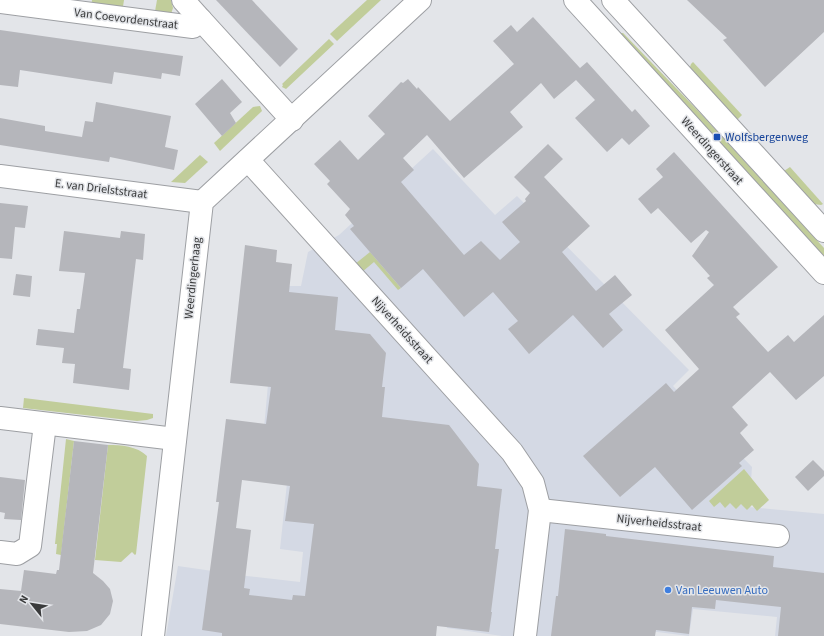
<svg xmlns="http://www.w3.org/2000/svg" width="824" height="636" font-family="'Source Sans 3',sans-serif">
  <rect width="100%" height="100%" fill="#e3e5e9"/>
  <polygon fill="#d4d9e4" points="433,149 495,215 517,196 689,370 673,386 752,467 749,507 824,514 824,636 775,636 777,617 693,609 689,636 641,630 640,636 502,636 447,628 449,602 348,636 166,636 178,566 247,576 300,582 303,552 280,549 289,464 261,461 277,286 301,286 308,252 339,235"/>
  <g fill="#c1cd9a">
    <polygon points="92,0 124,0 122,13 91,8"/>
    <polygon points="157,0 171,0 173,8 171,14 154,17"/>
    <polygon points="367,0 381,0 337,41 330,34"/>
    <polygon points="619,33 623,33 624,34 703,116 824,248 824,263"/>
    <polygon points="329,39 334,44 286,89 282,87 283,85 282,84"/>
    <polygon points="693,62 742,115 737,120 690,67 691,64"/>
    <polygon points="260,106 262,111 220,151 214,143 253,107"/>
    <polygon points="200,155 208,162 185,183 171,182"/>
    <polygon points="790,167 823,204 821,205 814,204 784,171"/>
    <polygon points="370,252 401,288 398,290 374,262 362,272 355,264"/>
    <polygon points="24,398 153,414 153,418 147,420 137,421 23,408"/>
    <polygon points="66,439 74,441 61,555 56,554 57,544 55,544"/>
    <path d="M108 445C121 445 137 446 147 456L136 554 135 555 132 552 121 562 95 560Z"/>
    <polygon points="744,469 769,500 757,511 752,505 747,510 741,504 736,509 730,503 725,508 720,502 714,507 709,501"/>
  </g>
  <g fill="#b5b6bb" fill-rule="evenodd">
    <polygon points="216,0 252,0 298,49 280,67"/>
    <polygon points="687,0 824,0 824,32 765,87 723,40 727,38"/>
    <polygon points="533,17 580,68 587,62 632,112 635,109 650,126 629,145 622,138 607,152 575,118 595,100 576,80 554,99 541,83 510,112 523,127 464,178 427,135 403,158 414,170 401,182 464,255 481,241 500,260 520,242 502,222 526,201 525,199 530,193 514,177 548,144 563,159 544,177 590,226 562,252 596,291 615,275 632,295 609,314 623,330 603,348 573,315 529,354 508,329 518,321 493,292 464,317 423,269 401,288 350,229 354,226 345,215 350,209 327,184 330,181 314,164 340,140 358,160 385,134 368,116 401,82 403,83 408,79 417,89 418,87 450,121 514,64 493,41 511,25 517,32"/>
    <polygon points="0,30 183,56 180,76 162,73 161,79 114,72 112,84 20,70 18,87 0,85"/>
    <polygon points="222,79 242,102 230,113 236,123 222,136 195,104"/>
    <polygon points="96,102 171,116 165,147 178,150 174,170 110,157 109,162 0,145 0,118 45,126 45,131 82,137 85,121 93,122"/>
    <polygon points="674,152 778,267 733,307 740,314 736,317 768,352 788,335 794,342 824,315 824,376 796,400 770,372 732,407 748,425 740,433 754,450 739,463 742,466 692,510 655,467 620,497 583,456 666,383 674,392 699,369 665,330 714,285 707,278 710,276 692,256 709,232 706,230 691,243 658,208 651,214 638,199 663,177 656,169"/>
    <polygon points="0,203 28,206 25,228 15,227 12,259 0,258"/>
    <polygon points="64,231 120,238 121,231 145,234 143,260 136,259 123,368 131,369 129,390 73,383 75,364 62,363 64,348 36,345 38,329 74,333 77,309 80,309 85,273 59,271"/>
    <path d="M245 245 277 250 276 262 292 264 289 292 338 297 335 330 370 334 386 353 382 387H385L382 417 449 425 479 464 477 486 502 489 495 549H499L491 612H492L489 632 437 626 436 636H222V633L202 630 219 502H216L226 419 266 424 271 387 230 383ZM242 480 290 486 285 521 314 524 305 596 293 595 292 600 249 595 250 589 244 588 251 530 236 528Z"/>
    <polygon points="16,274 32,276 30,297 13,295"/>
    <polygon points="74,441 108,445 93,573 103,581 110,589 113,601 110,614 101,625 87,631 69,632 0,624 0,589 21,591 24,570 56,574 57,570 59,570"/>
    <polygon points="813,460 824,471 824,476 808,491 795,477"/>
    <polygon points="0,477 25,480 21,520 4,519 5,513 0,512"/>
    <polygon points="565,529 606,534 606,536 774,556 773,567 824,573 824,636 778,636 781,607 716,600 715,609 692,607 689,634 656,630 655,636 551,636 556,596 558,596"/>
  </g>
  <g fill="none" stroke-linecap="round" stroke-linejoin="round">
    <g stroke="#9d9fa3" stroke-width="24">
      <g id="minor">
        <polyline points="183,0 201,20"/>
        <polyline points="575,0 824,273"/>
        <polyline points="0,2 193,27 201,20 292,120"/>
        <polyline points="248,160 512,452 533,483 540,510 525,636"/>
        <polyline points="0,176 202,202"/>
        <polyline points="0,418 175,439"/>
        <polyline points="540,510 778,536"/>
        <polyline points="0,552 17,554 30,546 45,424"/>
        <polyline points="153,636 202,202 420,0"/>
      </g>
    </g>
    <g stroke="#9d9fa3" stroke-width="24">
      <polyline id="secondary" points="613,0 824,231"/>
    </g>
    <use href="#minor" stroke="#fff" stroke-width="22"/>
    <use href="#secondary" stroke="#fff" stroke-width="22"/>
  </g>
  <rect fill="#1a4fb4" stroke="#e3e5e9" stroke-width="1.5" x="713" y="133" width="8" height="8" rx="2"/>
  <circle fill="#3f7fe0" stroke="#e3e5e9" stroke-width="1.5" cx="668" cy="590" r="4"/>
  <g text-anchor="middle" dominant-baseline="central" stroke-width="3" stroke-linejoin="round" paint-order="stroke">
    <g font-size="12" fill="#3a3b3c" stroke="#e3e5e9">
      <text transform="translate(126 19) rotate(7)">Van Coevordenstraat</text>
      <text transform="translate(712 151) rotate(48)">Weerdingerstraat</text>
      <text transform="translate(101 189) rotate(7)">E. van Drielststraat</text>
      <text transform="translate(193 278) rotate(-84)">Weerdingerhaag</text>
      <text transform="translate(402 330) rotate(48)">Nijverheidsstraat</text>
      <text transform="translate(659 523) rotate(6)">Nijverheidsstraat</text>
    </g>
    <g font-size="12" fill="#164399" stroke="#e3e5e9" text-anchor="start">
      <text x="725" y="137">Wolfsbergenweg</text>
    </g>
    <g font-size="12" fill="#366cbe" stroke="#e3e5e9" text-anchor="start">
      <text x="676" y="590">Van Leeuwen Auto</text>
    </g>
  </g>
  <g transform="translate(32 604) rotate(300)" stroke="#e3e5e9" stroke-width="3" paint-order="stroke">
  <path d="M0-3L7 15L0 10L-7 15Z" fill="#3a3b3c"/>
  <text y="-6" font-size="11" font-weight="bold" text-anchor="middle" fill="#3a3b3c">N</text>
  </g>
</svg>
